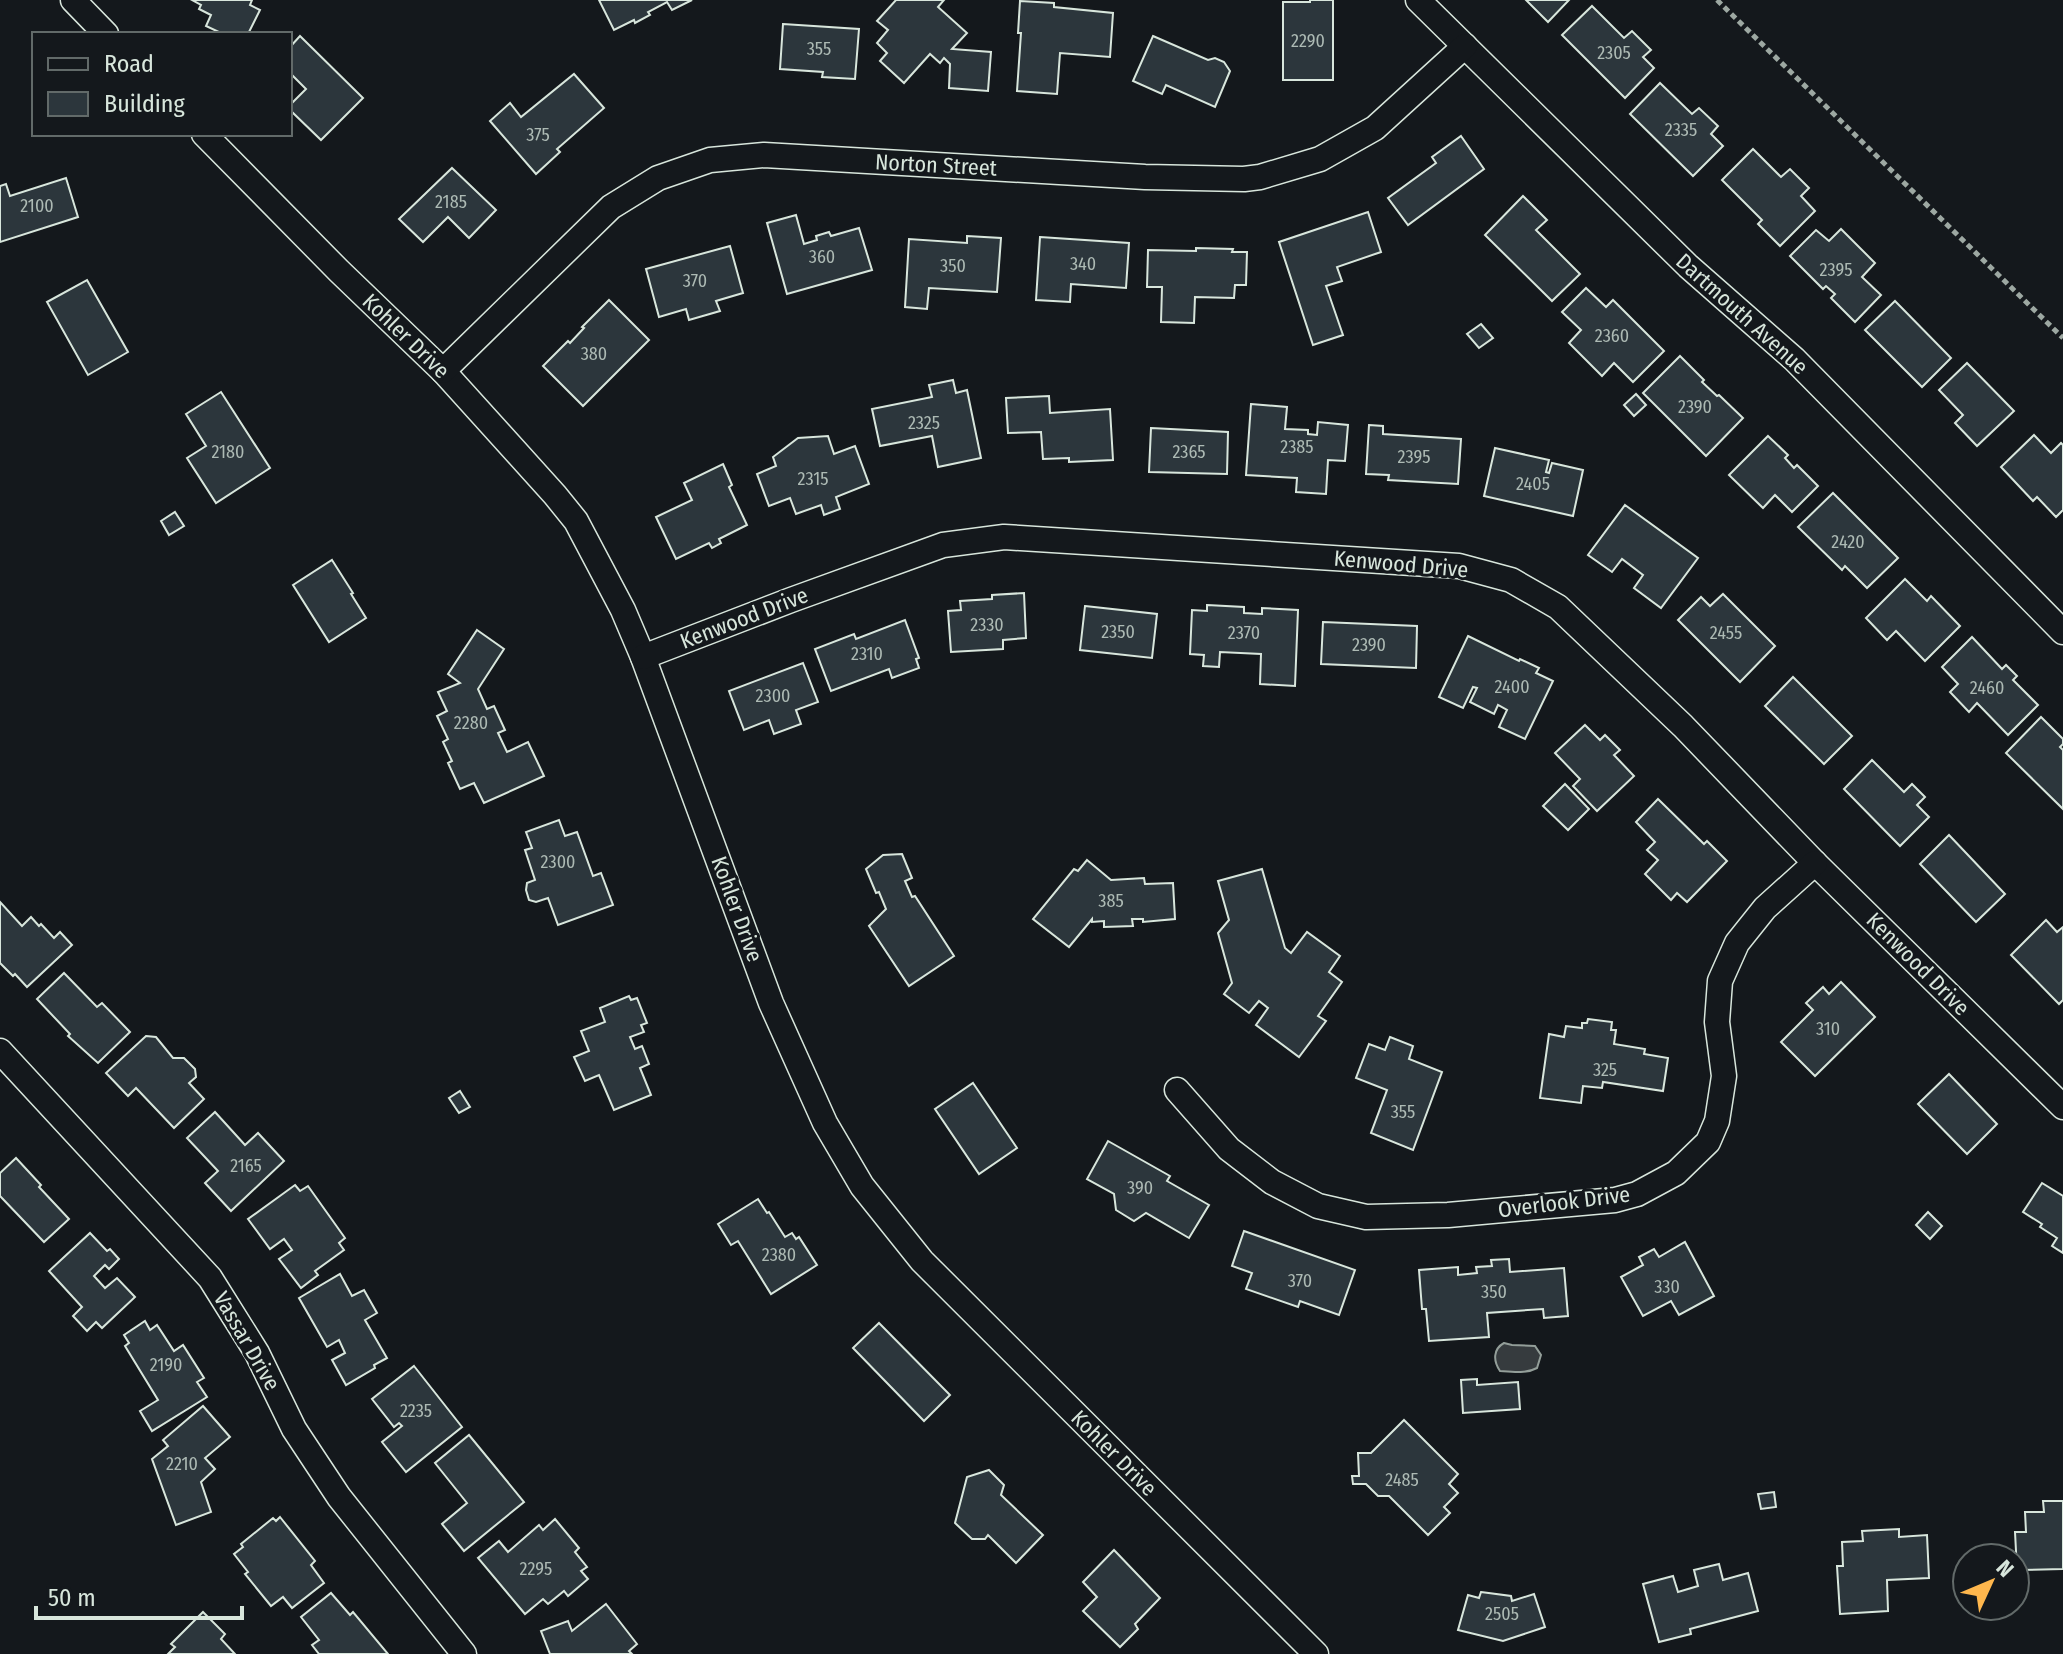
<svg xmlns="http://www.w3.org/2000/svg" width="2063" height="1654" font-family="'Fira Sans Condensed',sans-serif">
  <rect width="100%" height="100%" fill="#14181c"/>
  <path fill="#363b3e" stroke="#939e99" stroke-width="2" d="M1504 1343 1512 1345 1535 1346 1541 1355 1537 1368C1526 1374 1512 1372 1500 1371 1493 1361 1493 1349 1504 1343Z"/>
  <g fill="#2c363c" stroke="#d8e6dc" stroke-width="2">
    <polygon points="192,0 252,0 250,5 260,10 248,34 223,34 206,26 211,15 199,9 201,5"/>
    <polygon points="599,0 692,0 672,10 667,2 648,12 650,15 635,23 634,20 614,30"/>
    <polygon points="896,0 944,0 938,7 967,33 952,49 991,52 988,91 949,88 950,64 944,58 940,63 930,54 904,83 880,61 887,53 877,43 888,30 877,21"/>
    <polygon points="1310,0 1333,0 1333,80 1283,80 1283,2 1310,2"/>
    <polygon points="1526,0 1569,0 1548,22"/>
    <polygon points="1020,1 1054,3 1054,7 1113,13 1110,57 1060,53 1057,94 1017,91 1021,33 1018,33"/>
    <polygon points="1592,6 1624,38 1632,31 1651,50 1643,57 1654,68 1625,98 1562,35"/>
    <polygon points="783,24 859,29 855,79 822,77 823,72 780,69"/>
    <polygon points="300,36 363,98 321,140 290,110 290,105 306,89 290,73 290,47"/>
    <polygon points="1153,36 1208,60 1215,58 1224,62 1230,71 1215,107 1166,85 1162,94 1133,81"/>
    <polygon points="574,74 604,108 557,149 560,152 536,174 490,121 510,103 521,117"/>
    <polygon points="1660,83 1692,114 1699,108 1718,126 1711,134 1723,146 1693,176 1630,114"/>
    <polygon points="1461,136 1484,169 1408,225 1388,198 1436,163 1432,157"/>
    <polygon points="1753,149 1781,177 1790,169 1809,188 1801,196 1815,211 1780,246 1758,224 1762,220 1722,180"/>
    <polygon points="452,168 496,210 469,238 448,217 423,242 399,219"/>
    <polygon points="66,178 78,217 0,242 0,186 6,184 10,196"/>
    <polygon points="1523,196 1547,220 1536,230 1580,274 1552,301 1485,235"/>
    <polygon points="1368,212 1381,252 1337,267 1342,281 1326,286 1343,335 1313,345 1279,242"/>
    <polygon points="796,215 804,244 817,240 816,236 829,232 831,236 859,228 872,270 787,294 767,223"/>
    <polygon points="1841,229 1875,263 1862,277 1881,295 1855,322 1831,298 1835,294 1826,286 1823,289 1790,256 1816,230 1829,241"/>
    <polygon points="967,236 1001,238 997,292 929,288 927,309 905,307 909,239 967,243"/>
    <polygon points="1040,237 1129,243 1126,288 1071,284 1070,302 1036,300"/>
    <polygon points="730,246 743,293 716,301 720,311 689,320 686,309 659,317 646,269"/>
    <polygon points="1196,248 1233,249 1232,252 1247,252 1246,285 1235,285 1234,298 1195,297 1194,323 1161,322 1162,287 1147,287 1148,250 1196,251"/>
    <polygon points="87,280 128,352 88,375 47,302"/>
    <polygon points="1586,288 1606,307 1613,300 1664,351 1633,382 1614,363 1602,376 1569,343 1581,330 1562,312"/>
    <polygon points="609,300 649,340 583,406 543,366 568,341 570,343 584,328 582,327"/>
    <polygon points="1895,301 1951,358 1922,387 1865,330"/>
    <polygon points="1481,324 1493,338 1479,348 1467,334"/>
    <polygon points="1680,356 1704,380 1702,382 1717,396 1719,395 1743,418 1706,456 1643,393"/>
    <polygon points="1967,363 2014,411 1977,446 1955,423 1963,415 1939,390"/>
    <polygon points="953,380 956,393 967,390 981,458 938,467 932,436 880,446 872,409 932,397 929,385"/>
    <polygon points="221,392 270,468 216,503 187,458 206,446 186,414"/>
    <polygon points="1636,394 1646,405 1634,416 1624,405"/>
    <polygon points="1049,396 1050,413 1110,409 1113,460 1069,462 1069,458 1043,459 1041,432 1008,433 1006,398"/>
    <polygon points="1251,404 1287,407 1285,429 1308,430 1308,434 1317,435 1318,422 1348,425 1345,461 1328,460 1326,494 1296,492 1297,478 1246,475"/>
    <polygon points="1369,425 1383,426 1383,434 1461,439 1458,484 1388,480 1389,475 1366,474"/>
    <polygon points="1151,428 1228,432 1227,474 1149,472"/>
    <polygon points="2034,435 2051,453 2061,443 2063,445 2063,510 2056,517 2037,497 2033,501 2001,467"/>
    <polygon points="828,436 834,454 855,446 869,484 836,497 840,509 824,515 821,505 796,514 790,498 769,506 757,474 776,466 773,457 798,438"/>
    <polygon points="1768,436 1788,455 1785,458 1794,468 1797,465 1818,486 1792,512 1775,495 1763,508 1729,475"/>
    <polygon points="1495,448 1549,460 1546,472 1549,473 1552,463 1583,470 1573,516 1484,496"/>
    <polygon points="723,464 732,485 729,487 747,525 719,539 721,543 712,548 709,543 676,559 656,517 692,500 684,483"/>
    <polygon points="1833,493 1898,558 1867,588 1845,566 1842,570 1798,527"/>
    <polygon points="1625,505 1698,558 1661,608 1634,588 1643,575 1622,559 1612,572 1588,555"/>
    <polygon points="175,512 184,526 169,535 161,521"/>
    <polygon points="332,560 353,593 351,594 366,618 329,642 293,585"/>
    <polygon points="1905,579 1927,601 1931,596 1960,626 1925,661 1896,631 1887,640 1866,618"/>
    <polygon points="1024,593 1026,638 1003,640 1003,649 951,652 948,611 961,610 960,601 992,599 992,595"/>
    <polygon points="1723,594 1775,646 1740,682 1678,620 1701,597 1710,606"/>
    <polygon points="1207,605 1244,607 1244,613 1262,614 1262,608 1298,610 1295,686 1260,684 1261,654 1220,652 1219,667 1203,666 1204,655 1190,654 1192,610 1207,611"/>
    <polygon points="1085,606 1157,614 1152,658 1080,650"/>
    <polygon points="905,620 919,658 916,659 919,668 892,678 889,669 831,691 815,649 854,634 856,639"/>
    <polygon points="1323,622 1417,626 1416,668 1321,664"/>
    <polygon points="477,630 504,649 478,689 487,709 494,706 505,730 498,733 507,752 528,742 544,776 484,803 474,783 460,789 448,763 452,761 443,742 448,739 437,716 447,711 438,692 460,683 448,674"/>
    <polygon points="1468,636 1519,661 1520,659 1539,668 1536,673 1553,681 1525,739 1499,727 1507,710 1498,705 1494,714 1470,702 1477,688 1473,687 1463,708 1439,697"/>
    <polygon points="1972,637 2002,669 2006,665 2017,676 2013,680 2038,705 2008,735 1977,703 1969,712 1950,692 1958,684 1942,667"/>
    <polygon points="803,663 818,702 796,710 801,724 774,734 769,720 744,730 729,691"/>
    <polygon points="1793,677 1852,736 1824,764 1765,706"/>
    <polygon points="2041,717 2063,739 2063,744 2060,747 2063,750 2063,809 2006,753"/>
    <polygon points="1585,725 1600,740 1605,735 1620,750 1614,755 1634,776 1597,811 1573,786 1580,779 1555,753"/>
    <polygon points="1872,760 1904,792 1912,784 1925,797 1917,805 1929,817 1900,846 1844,789"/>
    <polygon points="1565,784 1589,809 1568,830 1543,806"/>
    <polygon points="1658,799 1704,844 1707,841 1727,861 1687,902 1677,893 1671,900 1645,874 1658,860 1647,850 1655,842 1636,822"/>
    <polygon points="559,820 565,836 577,832 593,876 601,873 613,905 558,925 548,898 536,902 529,900 526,890 527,883 535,880 525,850 532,848 526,832"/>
    <polygon points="1949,835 2005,894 1976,922 1920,864"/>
    <polygon points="902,854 912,878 905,881 912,897 915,896 954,956 909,986 869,926 886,909 879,892 876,893 866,869 883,855"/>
    <polygon points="1087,860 1111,880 1144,878 1145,884 1173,883 1175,919 1143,922 1143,919 1132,919 1133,926 1104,927 1104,921 1092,922 1092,919 1069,947 1033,919 1074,869 1078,871"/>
    <polygon points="1262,869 1285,948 1291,953 1307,932 1340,956 1329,972 1342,982 1318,1016 1326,1021 1299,1057 1256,1025 1268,1008 1259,1001 1249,1013 1224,994 1232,983 1218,933 1229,920 1218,881"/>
    <polygon points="0,902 22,926 31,917 39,926 41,924 54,938 60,932 72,945 27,987 15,974 13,976 0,963"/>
    <polygon points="2046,920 2057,932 2063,927 2063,1000 2059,1004 2011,955"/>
    <polygon points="64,973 97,1007 102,1003 130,1032 98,1063 68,1036 70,1034 37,999"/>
    <polygon points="1841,982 1875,1017 1815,1076 1781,1042 1813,1010 1806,1003 1823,987 1829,994"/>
    <polygon points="629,996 631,1000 637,998 647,1023 641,1025 644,1032 630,1037 635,1049 642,1046 649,1064 640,1068 651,1095 614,1110 599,1075 585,1081 574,1057 589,1051 581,1031 605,1022 600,1008"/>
    <polygon points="1588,1019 1612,1022 1611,1030 1616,1030 1614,1044 1645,1049 1644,1054 1668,1058 1663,1091 1603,1082 1602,1088 1583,1086 1581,1103 1540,1098 1549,1034 1564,1037 1566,1026 1582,1028 1582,1023 1587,1023"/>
    <polygon points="146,1036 156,1037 173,1058 184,1058 195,1069 196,1077 189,1083 204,1099 174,1128 136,1088 128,1096 106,1073"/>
    <polygon points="1390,1037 1413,1046 1409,1059 1442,1072 1413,1150 1371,1133 1387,1090 1356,1078 1369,1044 1385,1050"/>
    <polygon points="1949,1074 1997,1124 1967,1154 1918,1104"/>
    <polygon points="973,1083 1017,1148 979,1174 935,1109"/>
    <polygon points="460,1091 470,1107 459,1113 449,1098"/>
    <polygon points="215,1112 245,1145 258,1133 284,1161 231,1211 205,1183 218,1171 187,1138"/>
    <polygon points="1108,1141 1170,1176 1167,1181 1209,1205 1189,1238 1146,1213 1134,1221 1116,1210 1114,1194 1087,1179"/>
    <polygon points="16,1158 41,1185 39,1187 69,1219 44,1242 0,1196 0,1173"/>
    <polygon points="2042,1183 2063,1196 2063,1253 2052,1246 2057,1238 2040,1227 2042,1224 2023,1212"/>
    <polygon points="295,1185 300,1191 308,1186 345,1238 339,1243 344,1250 315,1271 318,1275 301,1288 279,1259 292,1250 284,1239 270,1249 248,1219"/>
    <polygon points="758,1199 767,1213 769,1212 785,1237 792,1233 796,1239 799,1237 817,1265 771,1294 738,1241 731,1245 718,1224"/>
    <polygon points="1928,1212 1942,1226 1930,1239 1916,1225"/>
    <polygon points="1244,1231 1355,1270 1339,1315 1300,1301 1298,1307 1246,1289 1252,1273 1232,1266"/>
    <polygon points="90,1233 107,1251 110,1249 119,1259 109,1269 105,1265 94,1276 105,1288 117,1278 135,1297 102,1328 96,1322 87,1331 73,1316 82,1307 49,1271"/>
    <polygon points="1685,1242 1714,1296 1679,1315 1671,1301 1643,1316 1621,1277 1643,1265 1639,1257 1654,1249 1659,1257"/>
    <polygon points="1509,1259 1510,1272 1564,1268 1568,1316 1544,1318 1543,1309 1487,1313 1489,1337 1429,1341 1426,1309 1422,1309 1419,1270 1458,1267 1458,1275 1477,1273 1476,1267 1492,1266 1491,1260"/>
    <polygon points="340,1274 352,1296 364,1290 377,1313 365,1320 387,1358 374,1365 375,1368 346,1385 332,1360 345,1353 339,1340 327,1347 299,1298"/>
    <polygon points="145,1321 150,1330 157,1325 174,1351 183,1345 204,1378 197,1382 207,1397 152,1431 140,1411 158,1400 125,1346 129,1343 124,1335"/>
    <polygon points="879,1323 950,1395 924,1421 853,1348"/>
    <polygon points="414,1366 462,1427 406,1472 382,1442 402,1426 399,1423 394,1427 372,1399"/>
    <polygon points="1477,1379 1477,1385 1518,1382 1520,1409 1463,1413 1461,1380"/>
    <polygon points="203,1406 230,1437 205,1458 215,1469 201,1482 211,1512 176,1525 152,1459 168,1446 163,1440"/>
    <polygon points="1404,1420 1458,1474 1449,1484 1458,1493 1444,1507 1450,1513 1428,1535 1389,1496 1378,1496 1366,1484 1353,1484 1352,1476 1359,1476 1358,1453 1371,1453"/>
    <polygon points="469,1435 524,1502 464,1551 442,1524 467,1503 435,1463"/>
    <polygon points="989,1470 1004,1485 1001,1495 1043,1535 1016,1563 988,1535 985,1539 972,1539 955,1523 967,1477"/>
    <polygon points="1774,1492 1776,1507 1761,1509 1758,1494"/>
    <polygon points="2043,1501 2063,1501 2063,1569 2017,1570 2015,1532 2026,1532 2025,1512 2044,1512"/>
    <polygon points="280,1517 315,1561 311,1565 324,1583 292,1608 283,1597 271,1606 245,1574 248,1572 234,1554 243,1547 241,1544 273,1518 276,1521"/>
    <polygon points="555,1519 579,1548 575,1552 587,1567 581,1571 588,1579 568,1596 564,1591 548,1604 543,1599 525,1614 478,1558 499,1541 508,1552 539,1525 543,1530"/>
    <polygon points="1899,1529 1899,1537 1927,1535 1929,1578 1887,1580 1888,1611 1840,1614 1837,1566 1843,1566 1842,1542 1863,1541 1862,1531"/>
    <polygon points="1114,1550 1160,1598 1135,1624 1138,1629 1120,1647 1083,1611 1097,1597 1083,1582"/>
    <polygon points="1719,1564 1723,1580 1748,1573 1758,1611 1690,1629 1691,1634 1659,1642 1643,1584 1673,1576 1678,1592 1698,1586 1694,1570"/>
    <polygon points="1481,1592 1511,1596 1512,1601 1534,1594 1545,1627 1503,1641 1458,1630 1468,1595 1479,1598"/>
    <polygon points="331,1593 350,1615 353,1612 388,1654 319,1654 312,1645 319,1640 301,1617"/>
    <polygon points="606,1604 637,1644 629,1651 632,1654 550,1654 541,1631 568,1621 572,1631"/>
    <polygon points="203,1612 225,1634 221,1639 235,1654 168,1654 175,1647 171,1644"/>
  </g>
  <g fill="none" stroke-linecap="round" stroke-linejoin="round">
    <g stroke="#d8e6dc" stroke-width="27">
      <g id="minor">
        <polyline points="73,0 106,34"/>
        <polyline points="1418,0 1688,266 1794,359 2063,632"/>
        <polyline points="204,134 339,271 443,371 555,495 576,521 623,610 643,657 771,1003 825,1123 862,1186 922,1261 1316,1654"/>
        <polyline points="443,371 611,207 658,178 710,160 764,155 1145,177 1244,179 1260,177 1320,159 1375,128 1465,46"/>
        <polyline points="643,657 791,600 943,545 1004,537 1459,566 1511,580 1558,607 1683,726 1815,863 2063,1107"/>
        <polyline points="0,1051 210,1278 257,1353 294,1429 339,1497 464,1654"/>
        <polyline points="1177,1090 1229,1149 1272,1182 1318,1206 1366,1217 1448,1215 1615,1200 1637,1194 1676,1173 1708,1142 1717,1121 1724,1076 1717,1022 1720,981 1737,943 1765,908 1815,863"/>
      </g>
    </g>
    <polyline stroke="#9da8a2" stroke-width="5" stroke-dasharray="6 4" stroke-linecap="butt" points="1717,0 2063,338"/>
    <use href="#minor" stroke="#14181c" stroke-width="24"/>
  </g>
  <g text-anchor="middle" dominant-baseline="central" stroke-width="6" stroke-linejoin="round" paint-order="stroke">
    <g font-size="18" fill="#adbab4">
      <text x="1308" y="41">2290</text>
      <text x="819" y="49">355</text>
      <text x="1614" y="53">2305</text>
      <text x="1681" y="130">2335</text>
      <text x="538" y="135">375</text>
      <text x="451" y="202">2185</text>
      <text x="37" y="206">2100</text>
      <text x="822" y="257">360</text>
      <text x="1083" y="264">340</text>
      <text x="953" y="266">350</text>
      <text x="1836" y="270">2395</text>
      <text x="695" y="281">370</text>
      <text x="1612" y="336">2360</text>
      <text x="594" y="354">380</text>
      <text x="1695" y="407">2390</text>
      <text x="924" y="423">2325</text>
      <text x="1297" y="447">2385</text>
      <text x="228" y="452">2180</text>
      <text x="1189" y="452">2365</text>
      <text x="1414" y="457">2395</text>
      <text x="813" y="479">2315</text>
      <text x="1533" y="484">2405</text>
      <text x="1848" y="542">2420</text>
      <text x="987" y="625">2330</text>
      <text x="1118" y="632">2350</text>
      <text x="1244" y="633">2370</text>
      <text x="1726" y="633">2455</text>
      <text x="1369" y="645">2390</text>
      <text x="867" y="654">2310</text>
      <text x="1512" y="687">2400</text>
      <text x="1987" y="688">2460</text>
      <text x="773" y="696">2300</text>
      <text x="471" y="723">2280</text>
      <text x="558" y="862">2300</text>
      <text x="1111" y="901">385</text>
      <text x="1828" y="1029">310</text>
      <text x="1605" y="1070">325</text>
      <text x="1403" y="1112">355</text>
      <text x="246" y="1166">2165</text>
      <text x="1140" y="1188">390</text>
      <text x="779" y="1255">2380</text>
      <text x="1300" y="1281">370</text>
      <text x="1667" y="1287">330</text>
      <text x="1494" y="1292">350</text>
      <text x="166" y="1365">2190</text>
      <text x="416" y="1411">2235</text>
      <text x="182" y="1464">2210</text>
      <text x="1402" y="1480">2485</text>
      <text x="536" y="1569">2295</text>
      <text x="1502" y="1614">2505</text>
    </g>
    <g font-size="22" fill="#d8e6dc" stroke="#14181c">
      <text transform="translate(936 165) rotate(3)">Norton Street</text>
      <text transform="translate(1742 314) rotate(42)">Dartmouth Avenue</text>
      <text transform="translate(406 336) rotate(44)">Kohler Drive</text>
      <text transform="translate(1401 564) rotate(5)">Kenwood Drive</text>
      <text transform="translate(744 618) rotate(-21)">Kenwood Drive</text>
      <text transform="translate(737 909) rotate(70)">Kohler Drive</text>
      <text transform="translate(1918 964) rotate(45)">Kenwood Drive</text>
      <text transform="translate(1564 1202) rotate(-7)">Overlook Drive</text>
      <text transform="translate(247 1341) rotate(60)">Vassar Drive</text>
      <text transform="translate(1114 1453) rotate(45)">Kohler Drive</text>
    </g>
  </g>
  <rect x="32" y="32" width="260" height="104" fill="#14181c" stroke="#626a69" stroke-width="2"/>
  <rect x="48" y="58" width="40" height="12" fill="#14181c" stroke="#626a69" stroke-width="2"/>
  <text x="104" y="72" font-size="24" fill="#d8e6dc">Road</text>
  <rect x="48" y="92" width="40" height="24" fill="#2c363c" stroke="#626a69" stroke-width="2"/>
  <text x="104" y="112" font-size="24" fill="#d8e6dc">Building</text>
  <g transform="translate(1991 1582) rotate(46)"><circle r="38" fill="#14181c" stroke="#626a69" stroke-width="2"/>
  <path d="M0-6L14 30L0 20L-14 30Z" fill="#ffb74d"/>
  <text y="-12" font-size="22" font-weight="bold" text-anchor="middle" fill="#d8e6dc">N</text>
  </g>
  <path d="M36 1606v12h206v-12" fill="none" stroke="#d8e6dc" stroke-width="4"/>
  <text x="48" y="1606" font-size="24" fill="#d8e6dc" stroke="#14181c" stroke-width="6" paint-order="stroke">50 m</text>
</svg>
